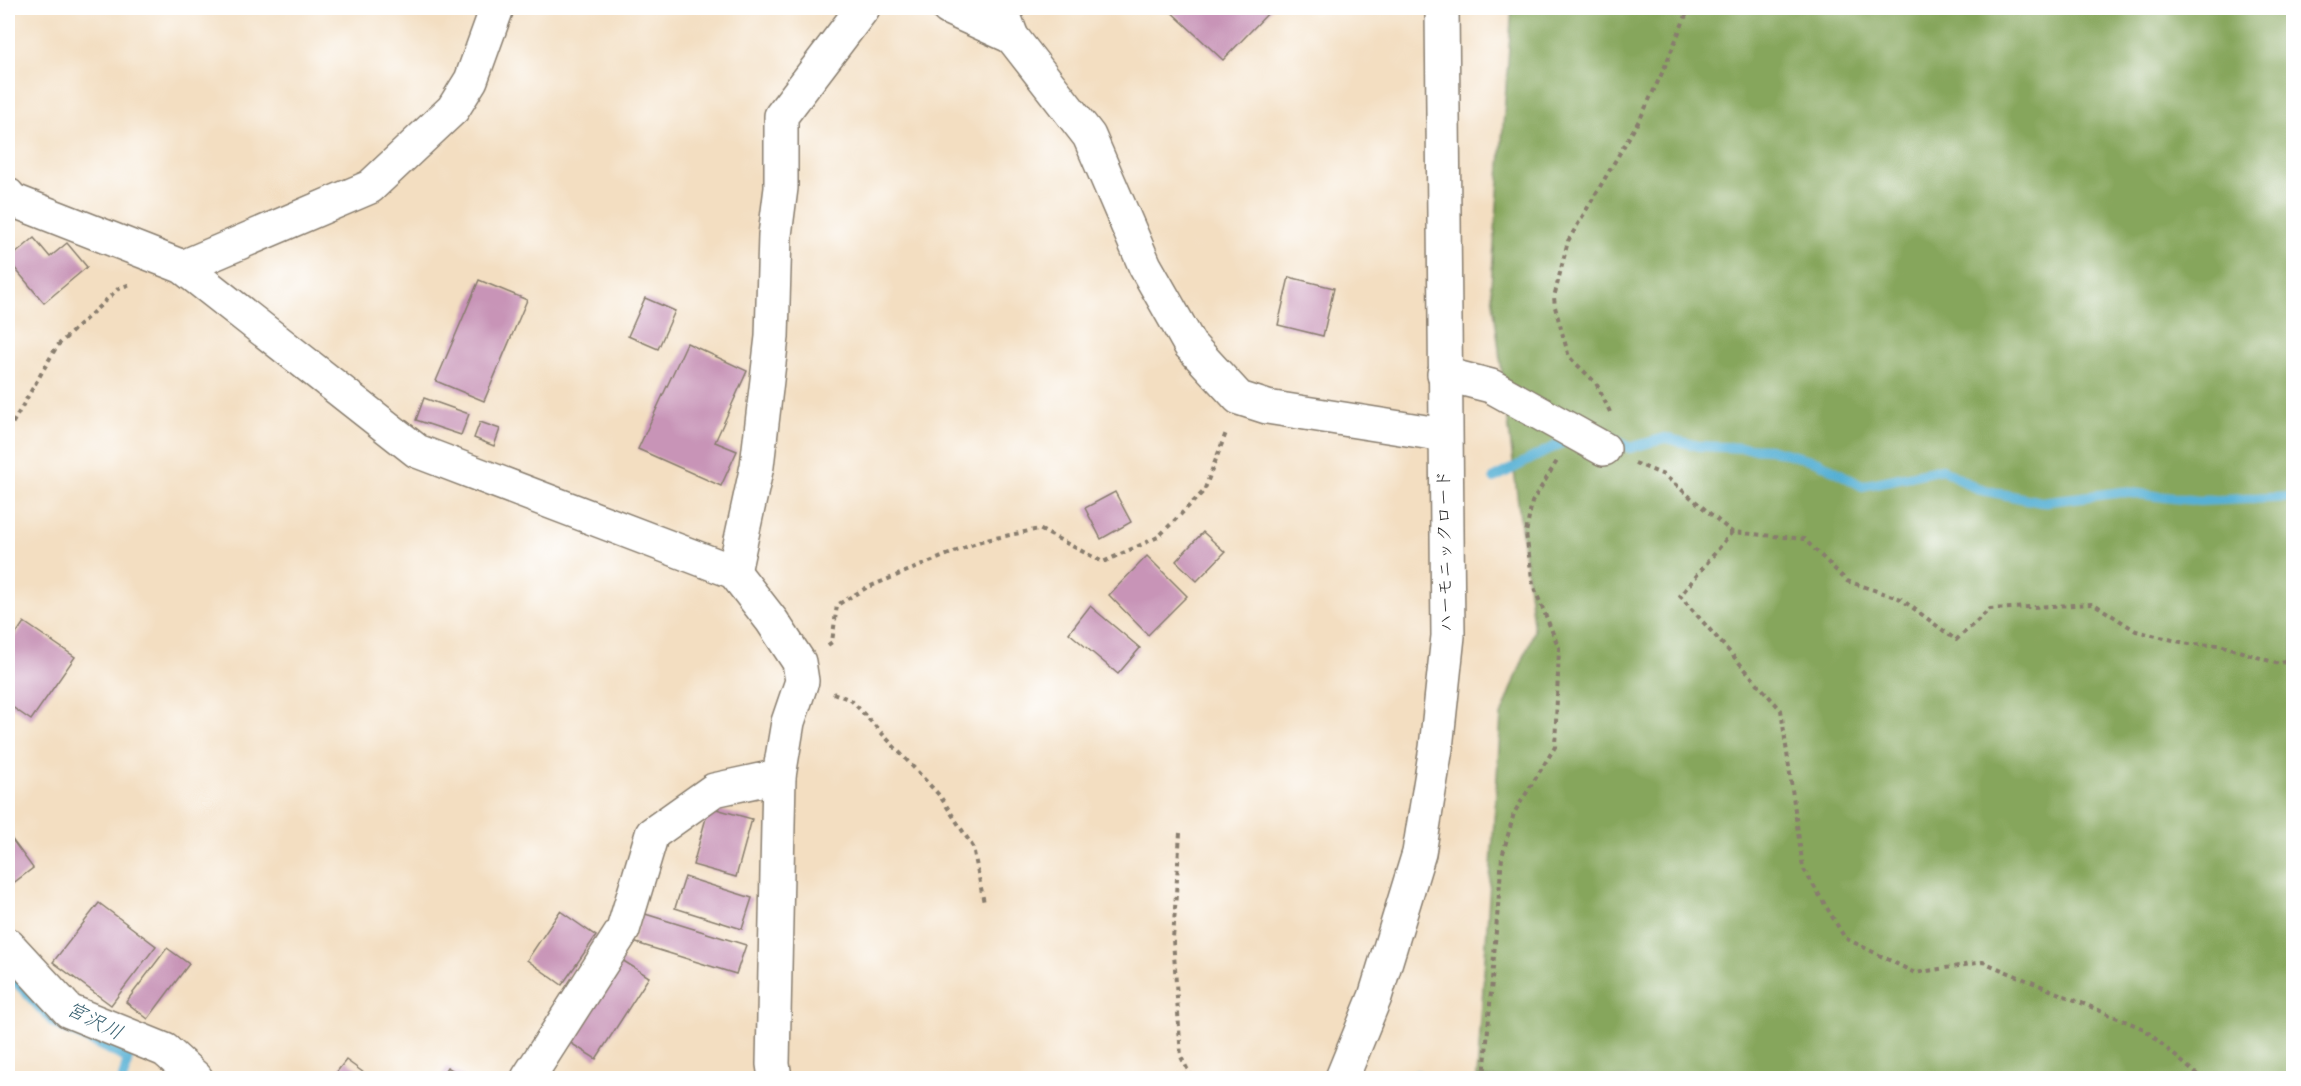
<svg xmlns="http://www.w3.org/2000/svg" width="2301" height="1086" font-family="Kalam,'Klee One',sans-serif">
  <rect width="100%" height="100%" fill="#fff"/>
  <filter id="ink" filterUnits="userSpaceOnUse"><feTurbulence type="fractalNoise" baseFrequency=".0167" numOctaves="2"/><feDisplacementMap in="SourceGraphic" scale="12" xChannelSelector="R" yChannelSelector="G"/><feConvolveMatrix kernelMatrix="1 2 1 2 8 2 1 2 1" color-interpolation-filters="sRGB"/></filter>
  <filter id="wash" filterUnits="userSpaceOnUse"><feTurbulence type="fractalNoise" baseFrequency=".008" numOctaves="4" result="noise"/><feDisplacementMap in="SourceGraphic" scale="24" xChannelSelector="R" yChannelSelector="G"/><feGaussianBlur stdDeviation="1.35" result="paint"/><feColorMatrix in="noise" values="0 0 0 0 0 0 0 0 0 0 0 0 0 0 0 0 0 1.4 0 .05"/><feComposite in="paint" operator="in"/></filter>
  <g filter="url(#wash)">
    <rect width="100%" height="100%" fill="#f3dec1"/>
    <polygon fill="#86a65b" stroke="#51613c" stroke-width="1.5" points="1512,8 2293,8 2293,1078 1477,1078 1501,716 1534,631 1491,285"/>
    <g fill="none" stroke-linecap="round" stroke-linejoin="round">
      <g stroke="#56b0d4" stroke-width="10">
        <polyline points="1606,435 1630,448 1665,438 1699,446 1769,449 1819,462 1862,486 1942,469 1977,489 2041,502 2123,492 2199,501 2294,497"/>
        <polyline points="1494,478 1573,437"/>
        <polyline points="8,973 54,1023 128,1059 123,1078"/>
        <polyline points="1417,1075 1421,1078"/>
      </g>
    </g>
    <g id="blocks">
      <g fill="#c894b7">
        <polygon points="1167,8 1273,8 1223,60"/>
        <polygon points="34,238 50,257 67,243 87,267 44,303 8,260"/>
        <polygon points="1289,277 1334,288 1323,336 1278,325"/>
        <polygon points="479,280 527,300 484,401 436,381"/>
        <polygon points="645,298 675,311 658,349 628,336"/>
        <polygon points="687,343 747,371 715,442 737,451 721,486 638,449"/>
        <polygon points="424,398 469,414 461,435 416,420"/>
        <polygon points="480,422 500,429 494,446 474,438"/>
        <polygon points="1115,492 1131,522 1101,539 1085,508"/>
        <polygon points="1203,532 1225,552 1197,581 1176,561"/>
        <polygon points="1147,556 1187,596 1148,635 1109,595"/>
        <polygon points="1090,606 1140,648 1118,674 1069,633"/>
        <polygon points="24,622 75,657 31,720 8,704 8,646"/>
        <polygon points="709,807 752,819 736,877 693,865"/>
        <polygon points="8,834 33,868 8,887"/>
        <polygon points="685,877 752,898 742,929 675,908"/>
        <polygon points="99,903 156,946 111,1005 53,962"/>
        <polygon points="560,911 596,936 562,985 527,960"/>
        <polygon points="642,913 746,945 736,974 633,942"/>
        <polygon points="167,948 189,964 148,1019 126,1002"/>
        <polygon points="622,960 649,977 596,1059 569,1042"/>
        <polygon points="346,1060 371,1078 332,1078"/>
        <polygon points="447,1067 466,1078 440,1078"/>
      </g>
    </g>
  </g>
  <g filter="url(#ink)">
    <use href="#blocks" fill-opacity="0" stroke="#887d6e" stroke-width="1.5"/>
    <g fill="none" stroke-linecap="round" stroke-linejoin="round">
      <g stroke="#887d6e" stroke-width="36">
        <g id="minor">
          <polyline points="948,8 1012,37"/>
          <polyline points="1001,8 1012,37 1089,136 1145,266 1190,345 1239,398 1267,407 1445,435"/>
          <polyline points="8,195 12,200 183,267 417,451 734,572 772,621 799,662 802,681 788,722 779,776 773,1064 775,1078"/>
          <polyline points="183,267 370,187 453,109 471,80 497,8"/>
          <polyline points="1444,374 1491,386 1604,449"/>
          <polyline points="734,572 757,466 772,337 775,235 781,188 781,116 863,8"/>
          <polyline points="8,945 69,1011 165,1050 196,1078"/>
          <polyline points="528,1078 623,930 652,834 714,790 779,776"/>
          <polyline points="1342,1078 1375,997 1419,853 1436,748 1448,636 1442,8"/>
        </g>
      </g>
      <g stroke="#887d6e" stroke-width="4" stroke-dasharray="4.5 4.5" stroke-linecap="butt">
        <polyline points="1610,412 1596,383 1569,357 1555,307 1554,297 1568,241 1641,117 1663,71 1689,8"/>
        <polyline points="8,431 57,346 119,288 131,284"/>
        <polyline points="1635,463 1664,475 1732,532 1804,539 1847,581 1901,599 1956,640 1990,609 2094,604 2136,631 2189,644 2220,645 2279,664 2294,658"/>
        <polyline points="1732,532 1680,596 1781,710 1803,868 1845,938 1915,973 1983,962 2144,1029 2201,1078"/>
        <polyline points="828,645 832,642 837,605 866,588 981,541 1039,529 1103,562 1158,537 1204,491 1227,430"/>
        <polyline points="833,693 851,700 940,796 973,847 984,903"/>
        <polyline points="1180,833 1173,939 1181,1057 1192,1078"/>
        <polyline points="1484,1078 1502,857 1514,813 1555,747 1559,648 1533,585 1526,533 1532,502 1557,461"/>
      </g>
      <use href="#minor" stroke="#fff" stroke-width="33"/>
    </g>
  </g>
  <g text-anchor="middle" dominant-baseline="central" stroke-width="6" stroke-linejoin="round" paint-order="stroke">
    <g font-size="18" fill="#1c1c1c" stroke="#fff">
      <text transform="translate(1446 551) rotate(-91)">ハーモニックロード</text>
    </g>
    <g font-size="20" font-style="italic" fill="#365f6f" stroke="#fff">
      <text transform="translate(94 1022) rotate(27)">宮沢川</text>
    </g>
  </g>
  <rect width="2301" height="1086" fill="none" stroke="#fff" stroke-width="30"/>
</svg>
